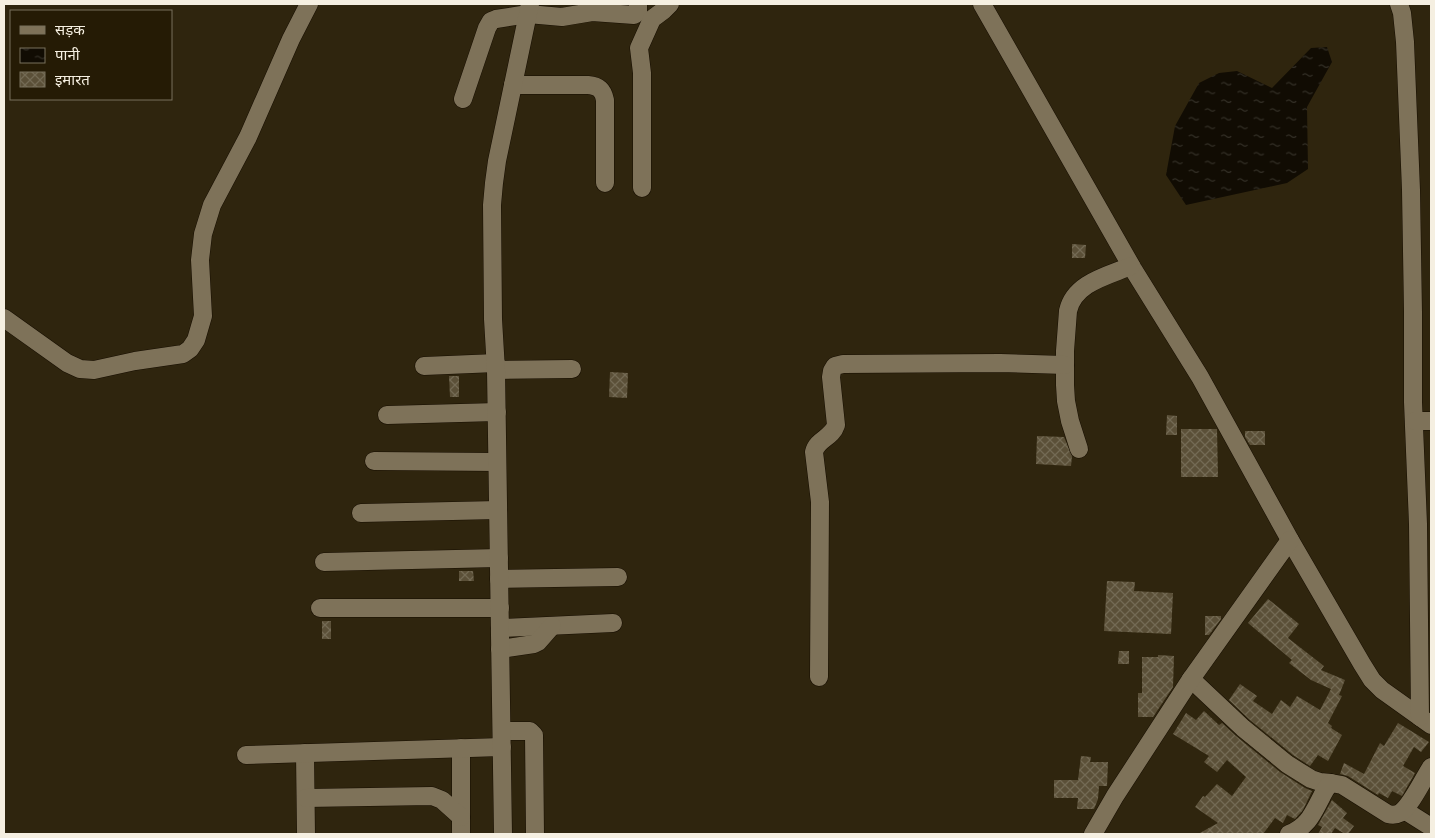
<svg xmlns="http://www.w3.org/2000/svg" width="1435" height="838" font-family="'Noto Sans','Noto Sans Devanagari',sans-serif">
  <defs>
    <pattern id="water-ripples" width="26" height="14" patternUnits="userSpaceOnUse" patternTransform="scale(1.25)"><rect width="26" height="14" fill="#110c03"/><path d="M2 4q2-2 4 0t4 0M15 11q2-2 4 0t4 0" fill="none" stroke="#343027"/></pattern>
    <pattern id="building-cross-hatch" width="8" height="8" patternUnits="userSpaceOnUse" patternTransform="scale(1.25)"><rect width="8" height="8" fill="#5b5038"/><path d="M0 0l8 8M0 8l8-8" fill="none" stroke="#736a54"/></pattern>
  </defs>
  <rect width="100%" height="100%" fill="#2f250e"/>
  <polygon fill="url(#water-ripples)" points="1327,47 1332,62 1307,107 1308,169 1287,183 1186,205 1166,175 1175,126 1199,83 1219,73 1237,71 1272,88 1311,48"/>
  <g fill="url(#building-cross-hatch)">
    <polygon points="1072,244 1086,245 1085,258 1072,258"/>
    <polygon points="610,372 628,373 627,398 609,397"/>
    <polygon points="449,376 459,376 459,397 450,397"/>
    <polygon points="1167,415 1177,416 1177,435 1166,435"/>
    <polygon points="1181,429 1217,429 1218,477 1181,477"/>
    <polygon points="1245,431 1265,431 1265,445 1250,445 1245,437"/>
    <polygon points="1037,436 1064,437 1072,456 1071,466 1036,464"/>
    <polygon points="459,571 473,571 474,581 459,581"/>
    <polygon points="1107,581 1135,582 1134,591 1173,593 1171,634 1104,631"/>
    <polygon points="1268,599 1299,624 1288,638 1324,666 1321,670 1345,680 1339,695 1342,696 1328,723 1332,726 1331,728 1342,735 1328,761 1318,755 1310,766 1293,755 1250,720 1229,700 1240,684 1257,696 1253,701 1272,714 1281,700 1290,707 1297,696 1320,710 1331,689 1311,680 1289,663 1292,660 1248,623"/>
    <polygon points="1205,616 1221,616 1221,619 1209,635 1205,635"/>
    <rect x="322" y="621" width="9" height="18"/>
    <polygon points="1119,651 1129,651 1129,664 1118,664"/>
    <polygon points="1158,655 1174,656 1173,687 1153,717 1138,717 1138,693 1142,693 1142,657 1158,657"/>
    <polygon points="1204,711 1219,725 1222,723 1236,736 1280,772 1305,788 1312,791 1303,810 1295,819 1287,815 1283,823 1275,818 1263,834 1198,834 1218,823 1195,807 1203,796 1205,797 1217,784 1232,796 1246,777 1227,760 1217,772 1204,762 1209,756 1173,734 1186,713 1196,720"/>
    <polygon points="1398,723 1429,742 1421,752 1414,747 1403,766 1415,773 1402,796 1392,791 1388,798 1379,793 1378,795 1348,776 1340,774 1344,763 1364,774 1380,743 1384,746"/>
    <polygon points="1081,756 1091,757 1090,762 1108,762 1107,786 1099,786 1098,799 1094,809 1077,809 1078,798 1054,798 1054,780 1078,780"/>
    <polygon points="1332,800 1347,813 1343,818 1354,826 1348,834 1345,834 1335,828 1331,834 1318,834 1322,827 1318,825"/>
  </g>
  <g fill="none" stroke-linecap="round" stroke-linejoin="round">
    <g stroke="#170e00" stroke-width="19">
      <g id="minor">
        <polyline points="982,4 1133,269 1200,377 1290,540 1362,664 1372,680 1382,690 1431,725"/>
        <polyline points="1399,4 1402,13 1405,42 1411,190 1413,312 1413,402 1418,524 1420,717"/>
        <path d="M513 85H588C599 86 603 90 605 100V183"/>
        <polyline points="463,99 487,28 491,21 496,19 528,14 562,17 592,12 634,15 638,12 638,4"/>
        <polyline points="642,188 642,73 639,48 652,19 664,10 670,4"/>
        <polyline points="4,318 67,363 80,369 94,370 135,361 183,354 190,349 196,340 203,316 200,260 203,234 212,205 248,137 291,39 309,4"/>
        <polyline points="424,366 496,363"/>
        <polyline points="496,370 572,369"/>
        <polyline points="387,415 497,412"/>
        <polyline points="1414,421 1431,421"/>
        <path d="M1079 449 1070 421 1066 401 1065 385V351L1068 311C1074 283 1107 276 1131 266"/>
        <polyline points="374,461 497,462"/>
        <polyline points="361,513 498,510"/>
        <polyline points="324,562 499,558"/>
        <polyline points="499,579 618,577"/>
        <polyline points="320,608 500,608"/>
        <polyline points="500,628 613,623"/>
        <polyline points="500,649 534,644 538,642 552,626"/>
        <path d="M819 677 820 502 814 452C817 439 832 438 836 425L831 377 832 371 835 366 843 364 1000 363 1065 365"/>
        <polyline points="1191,679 1243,728 1287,764 1311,779 1320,782 1331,783"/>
        <polyline points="502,731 530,731 534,735 535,834"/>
        <polyline points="461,748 461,834"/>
        <polyline points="305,753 306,834"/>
        <polyline points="246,755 502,747"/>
        <polyline points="306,798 432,796 442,800 461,817"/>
        <polyline points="1404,810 1431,827"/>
        <polyline points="503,834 496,370 493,319 492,205 494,183 497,161 530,4"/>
        <polyline points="1093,834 1115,796 1191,679 1290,540"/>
        <path d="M1289 834C1308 827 1313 813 1322 796 1324 791 1327 787 1331 783L1342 785 1388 814C1392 815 1396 815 1400 813 1410 807 1424 778 1431 767"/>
      </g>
    </g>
    <use href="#minor" stroke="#7e7259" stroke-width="18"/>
  </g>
  <rect width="1435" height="838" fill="none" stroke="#f5efe1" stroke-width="10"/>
  <rect x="10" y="10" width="162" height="90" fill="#251b05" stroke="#78705d"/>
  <rect x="20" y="26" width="25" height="8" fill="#7e7259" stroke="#78705d"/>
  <text x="55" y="35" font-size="15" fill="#f5efe1">सड़क</text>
  <rect x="20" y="48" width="25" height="15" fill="url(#water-ripples)" stroke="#78705d"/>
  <text x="55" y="60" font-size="15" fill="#f5efe1">पानी</text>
  <rect x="20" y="72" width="25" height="15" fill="url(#building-cross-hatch)" stroke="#78705d"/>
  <text x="55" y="85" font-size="15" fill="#f5efe1">इमारत</text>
</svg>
